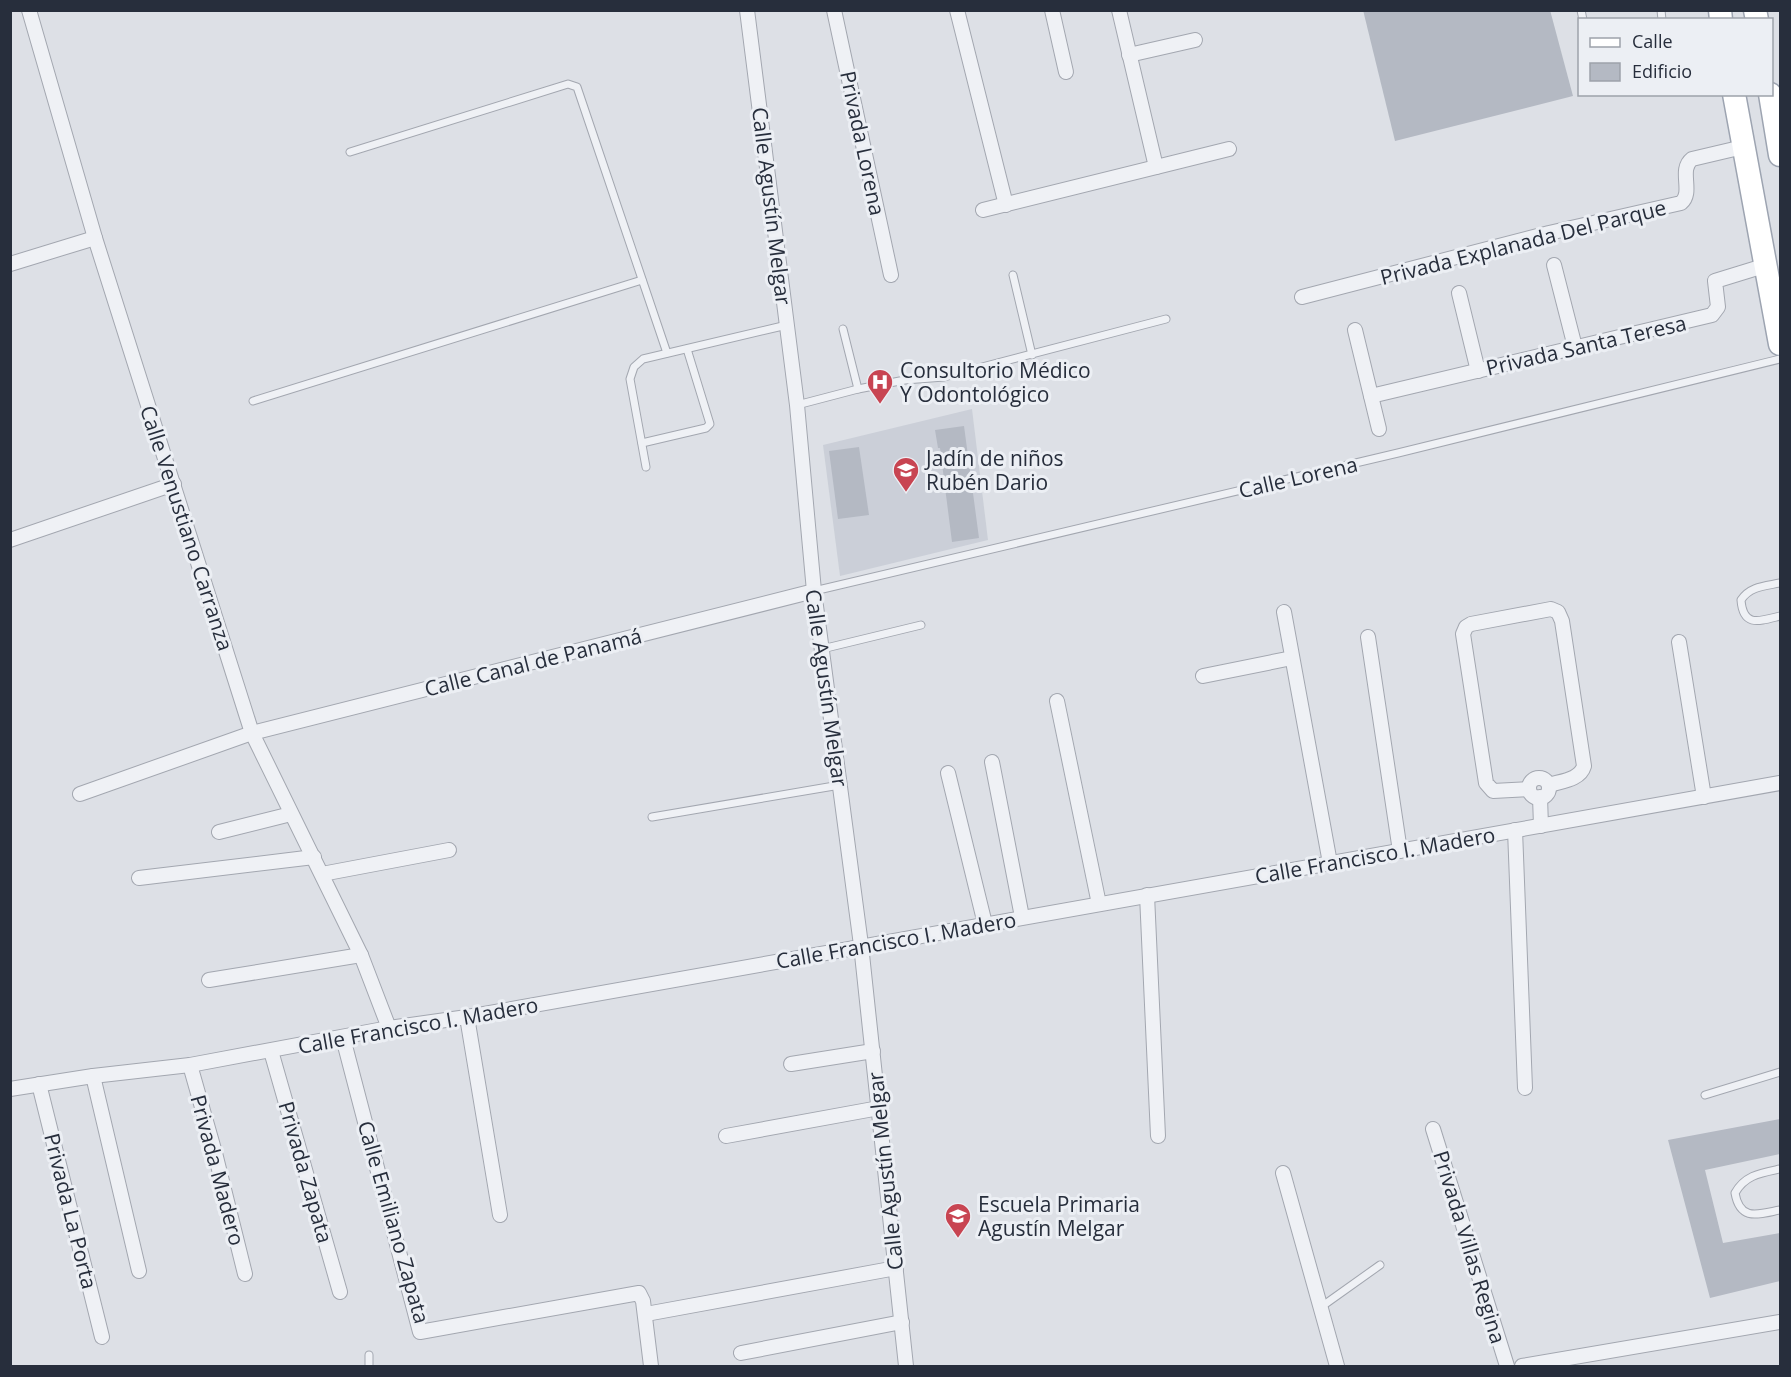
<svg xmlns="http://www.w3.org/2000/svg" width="1791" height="1377" font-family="'Open Sans',sans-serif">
  <rect width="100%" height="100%" fill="#dde0e6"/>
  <polygon fill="#cbcfd8" points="972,409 988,540 840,576 823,445"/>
  <g fill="#b4b9c3">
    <polygon points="1363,10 1550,10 1573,96 1395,141"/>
    <polygon points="964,426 979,538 952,542 940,448 938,448 935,430"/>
    <polygon points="859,447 869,515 838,519 829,451"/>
    <polygon points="1780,1119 1780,1154 1705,1170 1723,1243 1780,1233 1780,1281 1710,1298 1668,1140"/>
  </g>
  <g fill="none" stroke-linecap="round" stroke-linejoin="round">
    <g stroke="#a3a7b0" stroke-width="9">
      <g id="service">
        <polyline points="1581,10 1583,20"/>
        <polyline points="1661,10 1662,20"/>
        <polyline points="350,152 568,84 577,87 667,353"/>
        <polyline points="1013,275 1032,355"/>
        <polyline points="843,329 858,389"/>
        <polyline points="253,401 642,280"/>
        <polyline points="797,405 858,389 905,380 944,377 1166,319"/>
        <polyline points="642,443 706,428 710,424 687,349"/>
        <polyline points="646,467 630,379 634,367 643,359 787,325"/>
        <path d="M1780 583C1766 586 1750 586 1741 600 1743 628 1760 621 1780 616"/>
        <polyline points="814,591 1398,453 1780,359"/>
        <polyline points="822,649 921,625"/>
        <polyline points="652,817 840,785"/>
        <polyline points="1705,1095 1780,1072"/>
        <path d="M1780 1169C1761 1173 1745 1175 1735 1193 1740 1222 1759 1214 1780 1210"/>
        <polyline points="1321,1307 1380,1265"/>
        <polyline points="369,1355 369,1366"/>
      </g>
    </g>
    <g stroke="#a3a7b0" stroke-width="16">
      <g id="minor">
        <polyline points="29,10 95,238 252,733 361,955 389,1028"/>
        <polyline points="747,10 797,405 814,591 861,945 906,1366"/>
        <polyline points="834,10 891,275"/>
        <polyline points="957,10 1006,205"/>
        <polyline points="1052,10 1066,72"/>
        <polyline points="1119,10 1156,167"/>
        <polyline points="1129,55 1195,40"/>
        <polyline points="983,210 1229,149"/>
        <polyline points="10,264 95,238"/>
        <polyline points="1554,265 1575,347"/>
        <polyline points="1459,293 1478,371"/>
        <path d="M1302 297 1549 233 1681 203C1694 192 1678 170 1692 159L1743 147"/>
        <polyline points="1355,330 1379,429"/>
        <polyline points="1371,396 1712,315 1718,307 1715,281 1767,265"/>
        <polyline points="10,540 174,484"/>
        <polyline points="1284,612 1330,863"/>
        <polyline points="1368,637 1400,851"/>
        <polyline points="1679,642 1704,797"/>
        <polyline points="1203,676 1292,658"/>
        <polyline points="1057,701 1099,904"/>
        <polyline points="992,762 1022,917"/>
        <polyline points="948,773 985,924"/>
        <circle cx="1539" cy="788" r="10"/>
        <path d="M1529 789 1493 791 1486 783 1463 634 1466 627 1471 624 1551 609 1558 612 1562 621 1584 766C1580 780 1561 781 1549 785"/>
        <polyline points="80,794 252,733 814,591"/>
        <polyline points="1540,797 1541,826"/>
        <polyline points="1515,830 1525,1088"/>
        <polyline points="219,832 291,814"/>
        <polyline points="322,874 449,850"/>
        <polyline points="139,878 314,857"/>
        <polyline points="1147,895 1158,1136"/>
        <polyline points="209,980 361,955"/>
        <polyline points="467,1017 500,1215"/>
        <polyline points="343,1038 420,1332 639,1293 643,1301 651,1366"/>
        <polyline points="271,1051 340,1292"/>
        <polyline points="791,1064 873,1051"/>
        <polyline points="190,1065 215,1153 245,1274"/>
        <polyline points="93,1076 139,1271"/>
        <polyline points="39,1084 102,1337"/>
        <polyline points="10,1089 93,1076 190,1065 389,1028 467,1017 1780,783"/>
        <polyline points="1433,1129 1507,1366"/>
        <polyline points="726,1136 879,1108"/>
        <polyline points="1283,1173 1337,1366"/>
        <polyline points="646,1314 896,1268"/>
        <polyline points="741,1353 902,1322"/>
        <polyline points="1522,1366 1780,1322"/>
      </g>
    </g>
    <g stroke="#9da4b1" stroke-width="25">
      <g id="primary">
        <polyline points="1720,10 1721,20"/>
        <polyline points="1755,10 1757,20"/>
        <polyline points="1734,94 1780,344"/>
        <polyline points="1770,94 1780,155"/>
      </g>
    </g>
    <use href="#service" stroke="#eff1f5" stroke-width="7"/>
    <use href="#minor" stroke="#eff1f5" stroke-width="14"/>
    <use href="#primary" stroke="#fff" stroke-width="22"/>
  </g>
  <defs>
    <g id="hospital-pin" transform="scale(1.35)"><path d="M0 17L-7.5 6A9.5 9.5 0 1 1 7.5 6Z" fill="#c84552" stroke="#eceff4"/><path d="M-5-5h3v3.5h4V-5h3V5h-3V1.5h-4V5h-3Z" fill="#fff"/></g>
    <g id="school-pin" transform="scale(1.35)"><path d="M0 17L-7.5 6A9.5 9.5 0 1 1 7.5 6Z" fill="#c84552" stroke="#eceff4"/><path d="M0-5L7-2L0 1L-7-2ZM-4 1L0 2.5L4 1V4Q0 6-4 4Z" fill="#fff"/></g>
  </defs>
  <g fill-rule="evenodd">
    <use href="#hospital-pin" x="880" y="382"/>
    <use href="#school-pin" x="906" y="470"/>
    <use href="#school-pin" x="958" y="1216"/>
  </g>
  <g text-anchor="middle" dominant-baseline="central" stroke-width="6" stroke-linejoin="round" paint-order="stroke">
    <g font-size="21" fill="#272e3c" stroke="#eceff4">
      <text transform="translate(863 143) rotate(78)">Privada Lorena</text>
      <text transform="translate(772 206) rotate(83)">Calle Agustín Melgar</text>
      <text transform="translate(1523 242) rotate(-14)">Privada Explanada Del Parque</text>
      <text transform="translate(1586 345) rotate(-13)">Privada Santa Teresa</text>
      <text transform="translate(1298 477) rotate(-13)">Calle Lorena</text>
      <text transform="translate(187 528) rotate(72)">Calle Venustiano Carranza</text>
      <text transform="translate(533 662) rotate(-14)">Calle Canal de Panamá</text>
      <text transform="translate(827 688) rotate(82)">Calle Agustín Melgar</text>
      <text transform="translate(1375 855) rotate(-10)">Calle Francisco I. Madero</text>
      <text transform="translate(896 940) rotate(-10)">Calle Francisco I. Madero</text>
      <text transform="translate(418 1025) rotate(-10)">Calle Francisco I. Madero</text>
      <text transform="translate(218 1170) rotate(75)">Privada Madero</text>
      <text transform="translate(885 1171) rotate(-96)">Calle Agustín Melgar</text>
      <text transform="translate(306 1172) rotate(74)">Privada Zapata</text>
      <text transform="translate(71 1211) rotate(76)">Privada La Porta</text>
      <text transform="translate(394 1222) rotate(74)">Calle Emiliano Zapata</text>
      <text transform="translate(1470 1247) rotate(73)">Privada Villas Regina</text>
    </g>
    <g font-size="21" fill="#272e3c" stroke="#eceff4" text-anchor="start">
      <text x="900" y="370">Consultorio Médico<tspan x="900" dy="24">Y Odontológico</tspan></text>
      <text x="926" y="458">Jadín de niños<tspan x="926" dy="24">Rubén Dario</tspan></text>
      <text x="978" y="1204">Escuela Primaria<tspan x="978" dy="24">Agustín Melgar</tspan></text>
    </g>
  </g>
  <rect width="1791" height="1377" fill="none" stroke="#272e3c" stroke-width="24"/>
  <rect x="1578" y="18" width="195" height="78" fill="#eceff4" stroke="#9da2aa" stroke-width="1.5"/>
  <rect x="1590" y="38" width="30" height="9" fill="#ffffff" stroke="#9da2aa" stroke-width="1.5"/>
  <text x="1632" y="48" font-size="18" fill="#272e3c">Calle</text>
  <rect x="1590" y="63" width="30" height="18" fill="#b4b9c3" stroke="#9da2aa" stroke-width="1.5"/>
  <text x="1632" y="78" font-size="18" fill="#272e3c">Edificio</text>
</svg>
